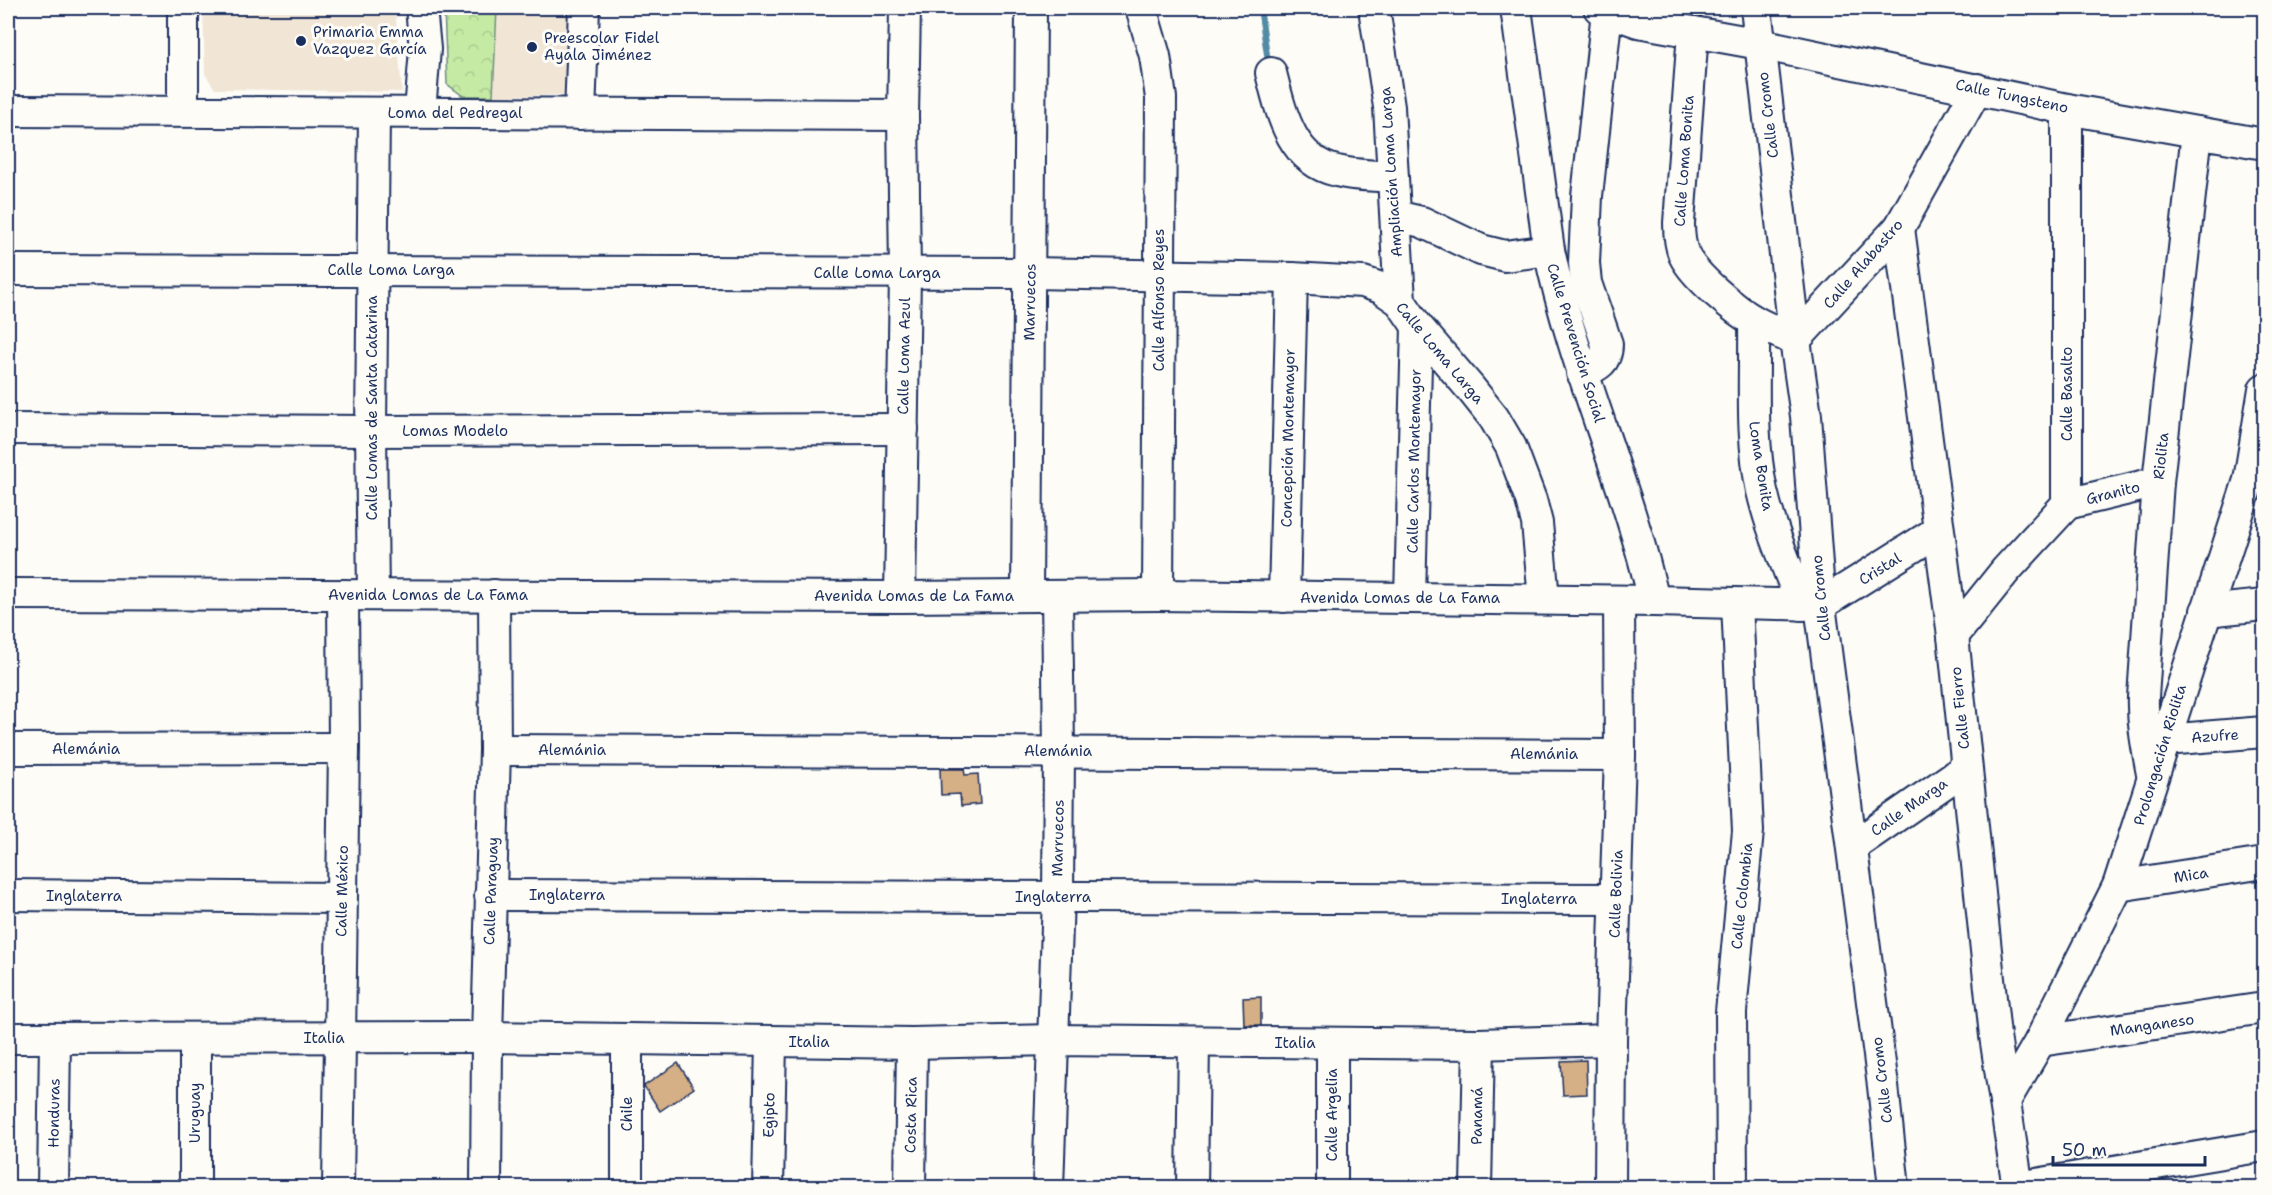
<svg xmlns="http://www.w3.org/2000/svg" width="2272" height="1195" font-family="'Shantell Sans',sans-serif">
  <defs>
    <pattern id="park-crowns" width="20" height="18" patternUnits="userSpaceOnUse" patternTransform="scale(1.5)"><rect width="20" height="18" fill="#c5eaa3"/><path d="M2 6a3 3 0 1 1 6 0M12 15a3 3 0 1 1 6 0" fill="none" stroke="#a9c98f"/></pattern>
  </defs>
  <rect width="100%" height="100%" fill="#fdfcf7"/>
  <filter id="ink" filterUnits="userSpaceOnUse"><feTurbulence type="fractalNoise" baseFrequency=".0167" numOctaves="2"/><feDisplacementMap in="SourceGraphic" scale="12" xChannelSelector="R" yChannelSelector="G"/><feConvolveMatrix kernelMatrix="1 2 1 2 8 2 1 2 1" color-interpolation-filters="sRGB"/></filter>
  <g filter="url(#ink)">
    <g fill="#f1e5d5">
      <polygon points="203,8 395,8 402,92 215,89 205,74"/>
      <polygon points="496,8 569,8 566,95 493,96"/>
    </g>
    <polygon fill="url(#park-crowns)" stroke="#708c80" stroke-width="1.5" points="444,8 497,8 493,96 463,96 447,84"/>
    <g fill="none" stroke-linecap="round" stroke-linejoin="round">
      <polyline stroke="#538ba5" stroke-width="6" points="1260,8 1268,61"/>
    </g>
    <g fill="#d5af86" stroke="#1b2f5e" stroke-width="1.5">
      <polygon points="940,769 964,769 965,775 978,774 980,804 961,806 960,794 941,795"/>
      <polygon points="1261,997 1261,1025 1244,1025 1243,998"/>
      <polygon points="1586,1060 1587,1094 1563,1095 1561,1061"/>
      <polygon points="678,1063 694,1088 660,1111 644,1086"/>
    </g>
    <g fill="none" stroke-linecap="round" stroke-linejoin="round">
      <g stroke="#1b2f5e" stroke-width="34">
        <g id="minor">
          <polyline points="183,8 183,111"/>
          <polyline points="1141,8 1155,56 1161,98 1158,595"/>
          <polyline points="1374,8 1389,107 1400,301"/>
          <path d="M1516 8 1549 250C1574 370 1627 481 1654 601"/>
          <polyline points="1599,8 1638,22 1760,44 2067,109 2264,144"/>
          <polyline points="1756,8 1795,340 1806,416 1820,605 1883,1086 1894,1188"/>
          <path d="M1693 32 1679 223C1679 234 1680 245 1684 255 1694 276 1736 311 1756 322 1769 329 1782 334 1795 340L1899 228 1977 89"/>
          <path d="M1271 73C1281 112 1291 161 1337 171 1355 176 1374 175 1392 177"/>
          <polyline points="8,111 903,115"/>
          <polyline points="420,112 425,49 421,8"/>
          <polyline points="580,114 584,8"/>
          <polyline points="1396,216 1422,222 1481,250 1505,256 1549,250"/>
          <polyline points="1899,228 1953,636 1995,1036 2018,1188"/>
          <polyline points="8,270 1031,273 1292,278 1363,282 1381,288 1400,301 1417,326 1471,389 1494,418 1511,447 1531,500 1537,523 1544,599"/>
          <path d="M1754 321C1755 378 1750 435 1762 491 1771 530 1788 568 1802 605"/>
          <path d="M1582 373C1598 366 1607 362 1607 344L1586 283 1584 263 1587 196 1607 11"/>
          <polyline points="8,429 371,431 903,429"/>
          <polyline points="2067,504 2158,482"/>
          <polyline points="8,594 900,597 1158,595 1654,601 1820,605 1938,531"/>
          <polyline points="373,595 371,431 374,113"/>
          <polyline points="1027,596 1031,8"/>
          <polyline points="900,597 905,274 903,115 905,8"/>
          <polyline points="1284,597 1292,278"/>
          <polyline points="1410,597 1417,326"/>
          <polyline points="2206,611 2264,605"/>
          <polyline points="1953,636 2006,570 2067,504 2067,109"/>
          <polyline points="2165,740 2264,732"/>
          <polyline points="8,749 344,748"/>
          <polyline points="495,750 1620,755"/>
          <path d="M2152 774C2147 748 2142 723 2143 697L2158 482 2197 132"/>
          <polyline points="1852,847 1966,768"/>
          <polyline points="2118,886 2264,863"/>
          <polyline points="8,895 341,898"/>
          <polyline points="490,895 1616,899"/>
          <polyline points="8,1038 487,1037 912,1043 1052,1040 1479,1044 1611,1040"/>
          <polyline points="2040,1041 2264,1008"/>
          <polyline points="1332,1043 1332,1188"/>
          <polyline points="2005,1101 2040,1041 2118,886 2249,480 2264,389"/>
          <polyline points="2018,1187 2264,1146"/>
          <polyline points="53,1188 55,1039"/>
          <polyline points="195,1188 195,1038"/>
          <polyline points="338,1188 344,748 343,595"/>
          <polyline points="486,1188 487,1037 495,750 494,595"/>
          <polyline points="627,1188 627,1040"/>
          <polyline points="768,1188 771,1042"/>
          <polyline points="910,1188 912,1043"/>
          <polyline points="1048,1188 1058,897 1059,751 1057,596"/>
          <polyline points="1192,1188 1194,1042"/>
          <polyline points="1476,1188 1479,1044"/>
          <polyline points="1610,1188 1611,1040 1620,755 1619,601"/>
          <polyline points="1732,1188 1731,1012 1748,831 1737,604"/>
        </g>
      </g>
      <use href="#minor" stroke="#fdfcf7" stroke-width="30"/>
    </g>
  </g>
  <g fill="#1b2f5e" stroke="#fdfcf7" stroke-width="2">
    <circle cx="301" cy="41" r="6"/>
    <circle cx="532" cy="47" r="6"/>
  </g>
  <g text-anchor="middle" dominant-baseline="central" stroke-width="6" stroke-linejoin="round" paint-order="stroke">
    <g font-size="15" fill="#1b2f5e" stroke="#fdfcf7" text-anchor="start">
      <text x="313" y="32">Primaria Emma<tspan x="313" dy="17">Vazquez García</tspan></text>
      <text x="544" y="38">Preescolar Fidel<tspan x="544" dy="17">Ayala Jiménez</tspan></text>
    </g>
    <g font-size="15" fill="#1b2f5e" stroke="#fdfcf7">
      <text transform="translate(2012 96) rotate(12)">Calle Tungsteno</text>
      <text x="455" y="113">Loma del Pedregal</text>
      <text transform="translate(1768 115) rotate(-97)">Calle Cromo</text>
      <text transform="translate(1684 161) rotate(-86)">Calle Loma Bonita</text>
      <text transform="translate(1391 172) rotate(-94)">Ampliación Loma Larga</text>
      <text transform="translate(1863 264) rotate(-49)">Calle Alabastro</text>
      <text x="391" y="270">Calle Loma Larga</text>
      <text x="877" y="273">Calle Loma Larga</text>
      <text transform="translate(1159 300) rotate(-90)">Calle Alfonso Reyes</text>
      <text transform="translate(1030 302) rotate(-89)">Marruecos</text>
      <text transform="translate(1576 343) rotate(73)">Calle Prevención Social</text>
      <text transform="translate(1440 353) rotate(50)">Calle Loma Larga</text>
      <text transform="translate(904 356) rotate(-89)">Calle Loma Azul</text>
      <text transform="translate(2067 394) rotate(-90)">Calle Basalto</text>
      <text transform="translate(372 408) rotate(-90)">Calle Lomas de Santa Catarina</text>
      <text x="455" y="431">Lomas Modelo</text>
      <text transform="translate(1288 438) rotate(-89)">Concepción Montemayor</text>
      <text transform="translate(2161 456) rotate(-84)">Riolita</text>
      <text transform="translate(1414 461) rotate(-89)">Calle Carlos Montemayor</text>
      <text transform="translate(1761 466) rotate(81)">Loma Bonita</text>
      <text transform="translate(2113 493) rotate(-14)">Granito</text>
      <text transform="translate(1880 569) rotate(-32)">Cristal</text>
      <text x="428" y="595">Avenida Lomas de La Fama</text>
      <text x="914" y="596">Avenida Lomas de La Fama</text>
      <text x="1400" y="598">Avenida Lomas de La Fama</text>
      <text transform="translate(1821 598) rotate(-96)">Calle Cromo</text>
      <text transform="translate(1960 708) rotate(-96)">Calle Fierro</text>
      <text transform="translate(2215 736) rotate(-4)">Azufre</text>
      <text x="86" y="749">Alemánia</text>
      <text x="572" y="750">Alemánia</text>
      <text x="1058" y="751">Alemánia</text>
      <text x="1544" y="754">Alemánia</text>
      <text transform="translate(2160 755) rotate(-73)">Prolongación Riolita</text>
      <text transform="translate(1909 807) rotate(-35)">Calle Marga</text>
      <text transform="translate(1058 838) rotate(-89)">Marruecos</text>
      <text transform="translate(2191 875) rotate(-9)">Mica</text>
      <text transform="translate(342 891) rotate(-89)">Calle México</text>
      <text transform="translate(491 891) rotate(-88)">Calle Paraguay</text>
      <text transform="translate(1616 894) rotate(-88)">Calle Bolivia</text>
      <text x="567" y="895">Inglaterra</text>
      <text x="84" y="896">Inglaterra</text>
      <text transform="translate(1742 896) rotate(-84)">Calle Colombia</text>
      <text x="1053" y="897">Inglaterra</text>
      <text x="1539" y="899">Inglaterra</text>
      <text transform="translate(2152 1025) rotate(-8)">Manganeso</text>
      <text x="324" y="1038">Italia</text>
      <text x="809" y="1042">Italia</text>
      <text x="1295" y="1043">Italia</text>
      <text transform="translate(1882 1080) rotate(-97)">Calle Cromo</text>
      <text transform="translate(54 1113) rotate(-89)">Honduras</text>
      <text transform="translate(195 1113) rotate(-90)">Uruguay</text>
      <text transform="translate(627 1114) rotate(-90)">Chile</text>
      <text transform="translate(769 1115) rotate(-89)">Egipto</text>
      <text transform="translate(911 1115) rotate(-89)">Costa Rica</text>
      <text transform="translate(1332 1115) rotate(-90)">Calle Argelia</text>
      <text transform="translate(1477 1116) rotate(-89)">Panamá</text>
    </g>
  </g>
  <rect width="2272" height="1195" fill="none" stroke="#fdfcf7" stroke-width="30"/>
  <rect x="15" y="15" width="2242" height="1165" fill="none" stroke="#1b2f5e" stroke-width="2" filter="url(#ink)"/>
  <path d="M2053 1156v9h152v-9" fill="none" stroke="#1b2f5e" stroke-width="3"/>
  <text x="2062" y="1156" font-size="18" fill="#1b2f5e" stroke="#fdfcf7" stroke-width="4.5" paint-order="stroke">50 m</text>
</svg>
